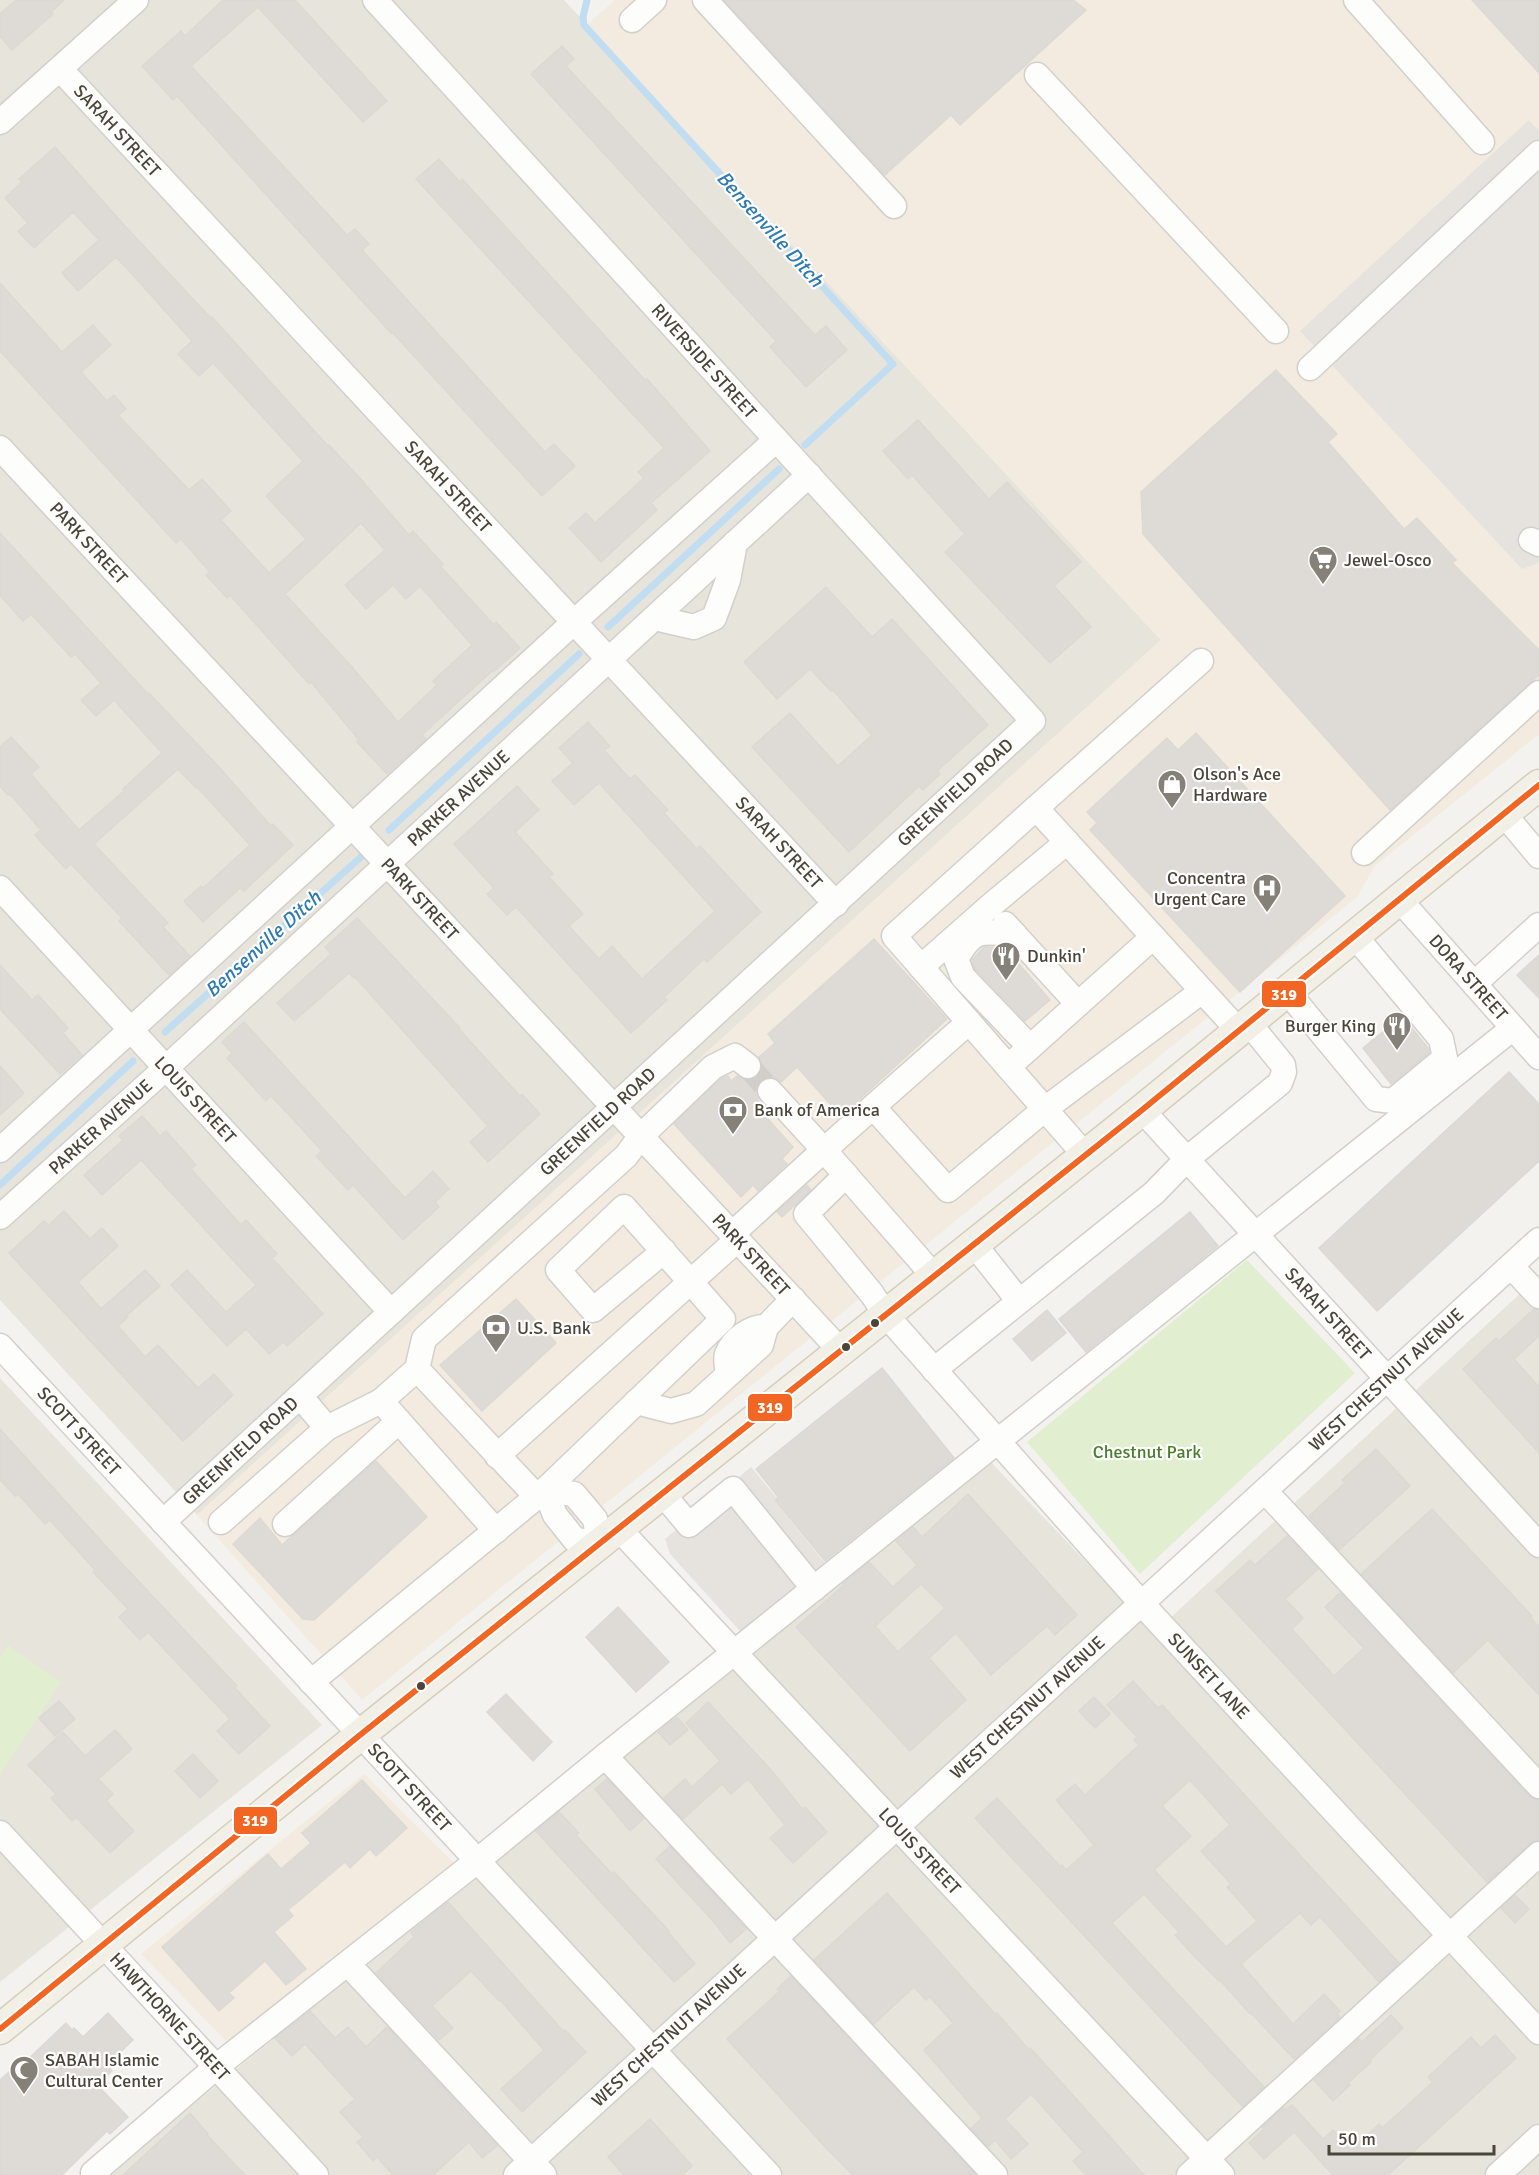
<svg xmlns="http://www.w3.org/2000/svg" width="1539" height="2175" font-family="Signika,sans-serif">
  <rect width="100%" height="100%" fill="#f4f2ee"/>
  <g fill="#e7e4dc">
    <polygon points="0,0 564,0 1161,640 197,1515 0,1300"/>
    <polygon points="1539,1276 1539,2175 107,2175 986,1457 1154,1633"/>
    <polygon points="0,1378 322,1725 0,1982"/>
  </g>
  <g fill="#f3ebdf">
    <polygon points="615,0 1539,0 1539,734 1375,866 1357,897 362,1700 197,1515 1161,640 587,25"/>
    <polygon points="364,1774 455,1864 233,2048 141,1954"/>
  </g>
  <g fill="#e1eecf">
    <polygon points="1247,1260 1355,1373 1140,1574 1027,1442"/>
    <polygon points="8,1645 61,1682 0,1775 0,1657"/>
  </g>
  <g fill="#e6e3df">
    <polygon points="1529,120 1539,131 1539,563 1522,569 1300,331"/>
    <polygon points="751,1467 776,1497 774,1500 828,1567 742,1631 739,1630 670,1554 665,1539"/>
  </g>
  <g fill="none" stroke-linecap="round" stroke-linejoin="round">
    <g stroke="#c0ddf1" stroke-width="7">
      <polyline points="587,0 583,17 584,25 893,364 805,445"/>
      <polyline points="608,627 779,469"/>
      <polyline points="389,830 579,654"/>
      <polyline points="165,1032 361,857"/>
      <polyline points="0,1185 133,1061"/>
    </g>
  </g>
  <g fill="#dedbd6" stroke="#dcd9d4" stroke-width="1.5" fill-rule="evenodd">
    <polygon points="16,0 64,0 51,12 53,14 12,50 0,36 0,14"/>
    <polygon points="223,0 295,0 387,101 363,122 258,7 191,66 347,235 355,229 369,244 362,250 545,452 554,444 575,466 542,496 392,332 391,333 177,96 173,100 142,66 181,31 185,36"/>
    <polygon points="724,0 1073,0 1086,10 960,125 951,115 885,175"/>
    <polygon points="1472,0 1539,0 1539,73"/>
    <polygon points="562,46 574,59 566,66 815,335 826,326 847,350 806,387 770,347 776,341 531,74"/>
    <path d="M55 147 125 226 207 314 213 318 328 446 329 445 358 476 409 535 413 531 443 564 441 567 494 625 496 622 520 648 493 672 492 671 422 735 426 739 387 774 357 742 359 740 311 682 309 684 230 595 227 598 206 575 210 572 181 539 176 543 0 351V283L62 352 93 325 111 345 81 372 107 401 114 395 126 409 118 415 189 490 202 479 231 511 221 520 269 573 306 539 266 496 303 461 213 363 199 376 178 354 192 341 132 274 116 257 78 291 62 273 99 240 73 212 34 248 18 231 28 223 5 198 22 182 19 179ZM361 523 385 550 345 585 366 609 393 585 406 599 420 586 472 645 433 681 437 685 398 722 352 667 285 594Z"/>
    <polygon points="439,159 460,182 462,179 645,380 647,379 710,451 651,503 657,510 601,562 569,528 586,513 595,523 644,478 638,472 664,448 416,179"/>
    <polygon points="1276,370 1337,434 1328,442 1404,529 1417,518 1456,560 1452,563 1539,650 1539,675 1390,810 1143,534 1141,492"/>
    <polygon points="918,420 989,499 1007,482 1081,562 1054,586 1091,627 1050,663 945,552 965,534 912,475 908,479 883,451"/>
    <polygon points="0,533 148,694 149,693 219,767 271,826 273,824 293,845 244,891 240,888 203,922 184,901 201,886 203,888 250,845 197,787 196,788 178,769 94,844 168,923 163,927 190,956 169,975 119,921 122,918 71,864 66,869 41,842 35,835 41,830 10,794 8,795 0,786 0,747 11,737 39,767 31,774 79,830 124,791 123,789 162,753 114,700 96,716 81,700 101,683 75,654 71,657 31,614 23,621 0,595"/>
    <polygon points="826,587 872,637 892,619 988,725 937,771 940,774 923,790 919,786 849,852 752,747 790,713 838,766 872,735 833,690 831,691 810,669 777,699 744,662"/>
    <polygon points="588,722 610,746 604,750 630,779 635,775 668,810 664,813 697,849 700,846 761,912 707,962 704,959 664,997 667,1000 631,1033 516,907 507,915 487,894 494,888 454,844 517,786 539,810 515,832 553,874 549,877 583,914 569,926 599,959 612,946 642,979 715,911 599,783 574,805 552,781 573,763 559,748"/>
    <polygon points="1196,733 1345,896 1240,992 1090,830 1097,823 1087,812 1167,738 1178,750"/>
    <polygon points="357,918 460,1028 459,1029 520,1096 522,1094 540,1114 488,1162 470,1142 488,1126 355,977 354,978 349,973 294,1021 277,1003 331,954 325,947"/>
    <polygon points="874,939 947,1019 841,1116 797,1067 781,1082 774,1077 768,1077 761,1080 756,1087 756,1095 759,1101 755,1105 793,1147 782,1159 787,1164 758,1191 753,1185 741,1197 674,1124 721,1079 728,1076 731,1081 737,1076 747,1080 753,1079 759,1075 762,1067 759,1057 775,1043 768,1034"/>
    <polygon points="984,947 993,947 997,951 1001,948 1005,948 1050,1000 1025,1021 975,969 972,960"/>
    <polygon points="1539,955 1539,998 1517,975"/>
    <polygon points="0,965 32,1000 38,995 68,1028 63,1033 82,1055 60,1074 0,1009"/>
    <polygon points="1402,1016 1429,1049 1429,1053 1391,1084 1363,1048"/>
    <polygon points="244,1022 405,1198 433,1171 449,1189 435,1202 439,1207 403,1240 353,1185 348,1190 316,1156 322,1151 291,1117 271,1096 266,1101 227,1058 232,1053 222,1042"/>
    <polygon points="0,1066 24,1093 0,1115"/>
    <polygon points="1509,1072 1539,1104 1539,1161 1377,1311 1319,1248"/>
    <polygon points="142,1116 160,1136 166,1131 196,1165 191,1169 241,1225 246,1220 277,1254 272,1258 323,1314 287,1346 283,1342 269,1354 246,1329 227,1346 171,1285 187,1270 226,1312 256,1285 141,1160 102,1195 84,1175 123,1140 119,1136"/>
    <polygon points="807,1185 811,1190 782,1217 777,1212"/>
    <polygon points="64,1211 90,1239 102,1228 118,1246 78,1282 101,1309 145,1270 160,1286 126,1316 128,1317 118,1326 145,1357 158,1345 198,1388 214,1374 233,1395 183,1441 9,1253 44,1221 49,1225"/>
    <polygon points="1190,1212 1218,1246 1086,1352 1059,1319"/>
    <polygon points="516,1299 556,1343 482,1411 440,1365"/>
    <polygon points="1534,1309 1539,1310 1539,1336 1514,1359 1539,1387 1539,1453 1463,1369 1496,1338 1499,1341"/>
    <polygon points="1047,1310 1066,1333 1032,1361 1013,1339"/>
    <polygon points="882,1368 954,1458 825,1561 775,1500 778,1497 756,1469"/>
    <polygon points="0,1429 113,1554 237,1686 235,1688 270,1726 239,1754 217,1731 230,1719 148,1632 140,1640 119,1617 128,1609 93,1572 95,1570 50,1520 45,1524 18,1494 15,1496 0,1480"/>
    <polygon points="1376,1449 1410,1486 1339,1550 1309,1516 1345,1483 1342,1480"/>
    <polygon points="376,1461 427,1517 314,1620 303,1619 233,1544 260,1518 282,1545"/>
    <path d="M968 1494 1077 1615 1055 1635 1047 1626 991 1675 956 1633 929 1658 966 1700 910 1751 796 1627 844 1585 843 1584 869 1562 893 1587 917 1565 896 1541 913 1527 922 1537ZM921 1584 945 1608 898 1652 875 1626Z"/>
    <polygon points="1432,1509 1532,1616 1530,1617 1539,1627 1539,1695 1488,1640 1453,1673 1361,1574"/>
    <polygon points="1287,1536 1318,1569 1285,1599 1303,1618 1292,1629 1334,1676 1364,1648 1325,1607 1340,1593 1529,1796 1539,1800 1539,1840 1529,1844 1487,1882 1216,1591 1250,1560 1255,1565"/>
    <polygon points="618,1607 669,1662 636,1692 586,1637"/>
    <path d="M1133 1681 1158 1708 1162 1705 1399 1963 1379 1982 1320 1917 1311 1925 1300 1913 1241 1964 1293 2024 1324 1994 1340 2011 1337 2014 1340 2017 1294 2059 1251 2013 1250 2014 1220 1980 1219 1981 1195 1957 1175 1935 1179 1932 1144 1894 1112 1923 1264 2087 1243 2107 975 1818 997 1798 1061 1867 1062 1865 1066 1870 1094 1845 1056 1800 1075 1784 1085 1795 1139 1745 1134 1740 1137 1737 1107 1705ZM1190 1780 1230 1825 1201 1851 1231 1884 1227 1887 1257 1921 1226 1947 1154 1870 1191 1836 1162 1806Z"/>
    <polygon points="506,1694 552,1742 533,1761 487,1712"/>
    <polygon points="1094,1697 1110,1714 1095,1728 1079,1711"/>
    <polygon points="59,1701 75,1719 55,1736 39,1718"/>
    <polygon points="708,1702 772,1771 802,1809 805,1807 827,1832 793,1863 770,1838 785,1825 748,1779 731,1794 722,1784 683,1819 664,1798 685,1779 692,1787 720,1761 686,1723"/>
    <polygon points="677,1717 688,1730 670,1745 658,1732"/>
    <polygon points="115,1730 132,1749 98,1779 113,1794 106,1801 134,1831 110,1853 76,1817 72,1821 51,1798 56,1794 28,1765 63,1732 85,1756"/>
    <polygon points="193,1754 218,1781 200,1798 175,1771"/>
    <polygon points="607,1779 644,1818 630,1831 595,1789"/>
    <polygon points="362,1780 407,1828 376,1856 370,1849 350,1868 345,1862 288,1910 293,1916 274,1932 306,1969 286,1985 265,1961 229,1993 234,1998 219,2011 162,1947 268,1854 281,1869 311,1843 302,1833"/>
    <polygon points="559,1812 579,1833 576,1835 612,1874 614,1872 669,1931 668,1932 695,1964 674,1982 536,1831"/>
    <polygon points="670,1846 746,1929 730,1943 713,1921 656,1859"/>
    <polygon points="887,1893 995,2014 997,2013 1029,2050 1030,2048 1054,2074 1144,2175 1086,2175 1073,2161 1083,2152 1031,2094 1005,2119 1028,2144 1011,2159 995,2140 988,2147 971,2128 982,2118 924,2050 953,2023 930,1997 926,2000 914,1987 874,2024 814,1960"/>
    <polygon points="1515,1895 1529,1909 1515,1923 1501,1908"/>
    <polygon points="448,1902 564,2032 565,2030 586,2052 522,2112 501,2089 544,2050 500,2000 499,2001 471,1971 432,2006 453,2028 439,2040 376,1973 414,1937 411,1932"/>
    <polygon points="791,1976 976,2175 853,2175 828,2150 727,2039 780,1991 777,1989"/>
    <polygon points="310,2011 335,2038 348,2027 366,2047 387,2027 497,2146 482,2158 469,2142 433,2175 393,2175 377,2157 373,2161 357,2142 363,2137 340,2112 355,2099 305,2044 292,2056 275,2038"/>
    <polygon points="108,2013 133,2040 107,2065 112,2071 103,2079 107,2084 101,2089 128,2117 110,2134 107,2131 62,2175 0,2175 0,2080 19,2063 21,2066 66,2023 72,2030 74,2028 83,2037"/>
    <polygon points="1391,2015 1403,2028 1369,2061 1371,2062 1348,2083 1350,2085 1333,2101 1314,2080 1359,2039 1362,2042"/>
    <polygon points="1495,2035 1516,2058 1388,2175 1333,2175 1294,2132 1264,2159 1249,2143 1264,2129 1262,2127 1283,2108 1285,2110 1292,2105 1323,2139 1333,2130 1351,2150 1379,2124 1382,2128 1433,2082 1428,2077 1471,2037 1481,2048"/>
    <polygon points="190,2113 208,2134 207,2135 245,2175 123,2175"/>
    <polygon points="650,2119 692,2166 682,2175 624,2175 608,2157"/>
  </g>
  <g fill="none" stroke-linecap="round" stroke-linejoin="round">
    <polyline stroke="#d2cfca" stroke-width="24" stroke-dasharray="24 12" stroke-linecap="butt" points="748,1066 770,1091"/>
    <g stroke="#d2d0cb" stroke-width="27">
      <g id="minor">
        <polyline points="705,0 894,206"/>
        <polyline points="1356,0 1482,142"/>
        <polyline points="632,20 654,0"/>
        <path id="s1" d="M60 69 836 904"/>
        <polyline points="1037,75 1276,331"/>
        <polyline points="0,122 136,0"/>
        <polyline points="1310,368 1539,153"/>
        <path id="s2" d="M0 448 840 1350"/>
        <polyline points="1531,540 1539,544"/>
        <polyline points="655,618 694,627 714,618 728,580 735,543"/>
        <polyline points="1201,661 1036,808 1238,1030"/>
        <polyline points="1036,808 894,936 1085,1155"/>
        <polyline points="1504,814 1539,856"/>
        <polyline points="1364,853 1539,693"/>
        <path id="s3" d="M0 888 391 1312"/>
        <path id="s4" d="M1398 898 1539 1057"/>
        <polyline points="1005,924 1078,1004"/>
        <path d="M1015 935C982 931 974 927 956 959L963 977 1030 1047"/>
        <polyline points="921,967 989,907 1067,842"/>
        <polyline points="1474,984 1539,925"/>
        <polyline points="1286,990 1376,1099 1393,1101 1445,1058 1441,1039 1354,935"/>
        <polyline points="1008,1067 1153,937"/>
        <polyline points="874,1108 948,1190 1045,1109 1202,991"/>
        <path id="s5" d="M1142 1110 1539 1545"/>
        <polyline points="0,1150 574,622 776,440"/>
        <path id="s6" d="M846 1175 806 1214 872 1294 885 1314 1142 1604 1539 2032"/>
        <path id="s7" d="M0 1217 166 1068 809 475"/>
        <polyline points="732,1234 824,1150 770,1091"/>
        <polyline points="973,1243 1019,1301"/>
        <polyline points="1511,1266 1539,1296"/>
        <polyline points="933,1275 824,1150 969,1022"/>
        <path id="s8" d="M0 1346 769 2175"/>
        <polyline points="417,1369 537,1497"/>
        <polyline points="934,1370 1154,1193 1187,1159 1280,1083 1284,1072 1283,1065 1248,1022"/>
        <path d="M728 1374C727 1368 725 1360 727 1354 733 1339 751 1326 766 1327"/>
        <polyline points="300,1396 327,1428"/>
        <polyline points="636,1402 671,1411 696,1404 761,1345 766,1327 793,1299"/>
        <polyline points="497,1456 737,1240"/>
        <polygon points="545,1490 574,1494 595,1519 599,1543 575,1540 555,1515"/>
        <polyline points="1265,1491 1539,1786"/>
        <polyline points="662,1493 689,1525 733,1489 814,1589"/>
        <path id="s9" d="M163 1522 1033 721 375 0"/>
        <polyline points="221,1522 327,1428 381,1401"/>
        <polyline points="285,1524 399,1421"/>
        <path id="s10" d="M618 1528 1222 2175"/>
        <polyline points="496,1531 381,1401 417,1369 424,1339 626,1156 641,1136 713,1067 735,1056 748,1066"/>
        <path d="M311 1682 545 1490 723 1319C690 1281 657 1244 624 1207L558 1270 593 1310 664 1251"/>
        <polyline points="605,1756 995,2175"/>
        <path id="s11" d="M0 1833 316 2175"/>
        <polyline points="348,1964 544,2175"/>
        <polyline points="95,2175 93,2173 216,2067 477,1861 605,1756 1513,1028"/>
        <path id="s12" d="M516 2175 1539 1240"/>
        <polyline points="1189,2175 1539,1854"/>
        <polyline points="1498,2175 1539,2137"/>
      </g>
    </g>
    <g stroke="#d6cebb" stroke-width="33">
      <polyline id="major" points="0,2029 360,1735 1142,1110 1539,785"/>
    </g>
    <use href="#minor" stroke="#fdfdfc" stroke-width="24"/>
    <use href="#major" stroke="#f2efe6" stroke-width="30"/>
    <g stroke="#fff" stroke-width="10">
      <polyline id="bus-1" points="0,2029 360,1735 1142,1110 1539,785"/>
    </g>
    <use href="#bus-1" stroke="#f26522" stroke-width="6"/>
  </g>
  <defs>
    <g id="supermarket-pin" transform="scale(1.5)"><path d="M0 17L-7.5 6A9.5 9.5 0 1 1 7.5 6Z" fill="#868178" stroke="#fff"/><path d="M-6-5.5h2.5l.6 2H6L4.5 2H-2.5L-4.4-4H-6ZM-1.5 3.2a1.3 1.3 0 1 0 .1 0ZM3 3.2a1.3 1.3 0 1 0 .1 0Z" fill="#fff"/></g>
    <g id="shop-pin" transform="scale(1.5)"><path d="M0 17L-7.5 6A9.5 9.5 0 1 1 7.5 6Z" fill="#868178" stroke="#fff"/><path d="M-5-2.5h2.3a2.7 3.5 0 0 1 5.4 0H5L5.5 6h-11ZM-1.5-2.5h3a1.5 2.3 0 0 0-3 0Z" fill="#fff"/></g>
    <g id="hospital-pin" transform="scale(1.5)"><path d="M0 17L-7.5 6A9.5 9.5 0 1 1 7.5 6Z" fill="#868178" stroke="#fff"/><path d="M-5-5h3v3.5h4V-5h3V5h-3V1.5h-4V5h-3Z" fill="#fff"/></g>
    <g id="restaurant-pin" transform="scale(1.5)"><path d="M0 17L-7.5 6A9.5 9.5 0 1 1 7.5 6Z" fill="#868178" stroke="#fff"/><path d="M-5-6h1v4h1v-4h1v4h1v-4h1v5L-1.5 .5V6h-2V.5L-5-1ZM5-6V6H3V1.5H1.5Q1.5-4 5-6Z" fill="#fff"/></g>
    <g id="bank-pin" transform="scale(1.5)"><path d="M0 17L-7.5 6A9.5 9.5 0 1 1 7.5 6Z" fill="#868178" stroke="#fff"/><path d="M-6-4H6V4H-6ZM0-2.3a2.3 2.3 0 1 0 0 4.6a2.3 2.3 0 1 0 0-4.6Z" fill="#fff"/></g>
    <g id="mosque-pin" transform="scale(1.5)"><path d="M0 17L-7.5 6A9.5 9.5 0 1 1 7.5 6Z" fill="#868178" stroke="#fff"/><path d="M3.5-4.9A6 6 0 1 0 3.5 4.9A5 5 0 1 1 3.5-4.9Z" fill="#fff"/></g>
  </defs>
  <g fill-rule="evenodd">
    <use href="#supermarket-pin" x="1323" y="560"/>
    <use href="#shop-pin" x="1172" y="784"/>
    <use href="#hospital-pin" x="1267" y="888"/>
    <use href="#restaurant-pin" x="1006" y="956"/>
    <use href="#restaurant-pin" x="1397" y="1026"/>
    <use href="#bank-pin" x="733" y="1110"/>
    <use href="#bank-pin" x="496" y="1328"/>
    <use href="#mosque-pin" x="24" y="2070"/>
  </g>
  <g fill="#4b4439" stroke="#fff" stroke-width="2">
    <circle cx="875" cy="1323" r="5"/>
    <circle cx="846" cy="1347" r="5"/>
    <circle cx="421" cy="1686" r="5"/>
  </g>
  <g text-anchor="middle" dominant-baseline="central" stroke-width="4.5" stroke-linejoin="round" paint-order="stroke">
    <g font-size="18" fill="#4b4439" stroke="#fff">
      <text stroke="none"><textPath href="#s1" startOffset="84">SARAH STREET</textPath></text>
      <text transform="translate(704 361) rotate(48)">RIVERSIDE STREET</text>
      <text stroke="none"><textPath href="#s1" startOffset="570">SARAH STREET</textPath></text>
      <text stroke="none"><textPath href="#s2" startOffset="130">PARK STREET</textPath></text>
      <text stroke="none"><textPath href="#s9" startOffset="1077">GREENFIELD ROAD</textPath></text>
      <text stroke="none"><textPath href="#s7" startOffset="621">PARKER AVENUE</textPath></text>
      <text stroke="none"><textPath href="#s1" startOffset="1056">SARAH STREET</textPath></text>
      <text stroke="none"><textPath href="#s2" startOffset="616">PARK STREET</textPath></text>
      <text stroke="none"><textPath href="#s4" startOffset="106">DORA STREET</textPath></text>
      <text stroke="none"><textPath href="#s3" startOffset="288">LOUIS STREET</textPath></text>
      <text stroke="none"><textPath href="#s9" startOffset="591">GREENFIELD ROAD</textPath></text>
      <text stroke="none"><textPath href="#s7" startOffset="135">PARKER AVENUE</textPath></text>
      <text stroke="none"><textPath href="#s2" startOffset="1102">PARK STREET</textPath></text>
      <text stroke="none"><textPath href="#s5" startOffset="276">SARAH STREET</textPath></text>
      <text stroke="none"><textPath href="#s12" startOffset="1179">WEST CHESTNUT AVENUE</textPath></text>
      <text stroke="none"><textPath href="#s8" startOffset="116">SCOTT STREET</textPath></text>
      <text stroke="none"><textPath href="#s9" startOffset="105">GREENFIELD ROAD</textPath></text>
      <text stroke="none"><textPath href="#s6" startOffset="669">SUNSET LANE</textPath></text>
      <text stroke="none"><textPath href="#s12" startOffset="693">WEST CHESTNUT AVENUE</textPath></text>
      <text stroke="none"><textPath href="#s8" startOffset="602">SCOTT STREET</textPath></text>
      <text stroke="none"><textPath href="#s10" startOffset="442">LOUIS STREET</textPath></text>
      <text stroke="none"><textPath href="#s11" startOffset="250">HAWTHORNE STREET</textPath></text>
      <text stroke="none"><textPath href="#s12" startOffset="207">WEST CHESTNUT AVENUE</textPath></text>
    </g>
    <g font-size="18" fill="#4b4439" stroke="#fff" text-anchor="start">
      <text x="1344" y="560">Jewel-Osco</text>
      <text x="1193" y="774">Olson's Ace<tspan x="1193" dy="21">Hardware</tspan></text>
      <text x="1246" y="878" text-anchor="end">Concentra<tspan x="1246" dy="21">Urgent Care</tspan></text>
      <text x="1027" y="956">Dunkin'</text>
      <text x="1376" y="1026" text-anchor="end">Burger King</text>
      <text x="754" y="1110">Bank of America</text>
      <text x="517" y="1328">U.S. Bank</text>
      <text x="45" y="2060">SABAH Islamic<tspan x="45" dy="21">Cultural Center</tspan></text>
    </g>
    <g font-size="18" fill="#4a7f2a" stroke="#fff">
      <text x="1147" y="1452">Chestnut Park</text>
    </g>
    <g font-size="20" font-style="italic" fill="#2e7ab2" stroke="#fff">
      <text transform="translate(770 229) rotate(48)">Bensenville Ditch</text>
      <text transform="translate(263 944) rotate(-42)">Bensenville Ditch</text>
    </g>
  </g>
  <g stroke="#fff" stroke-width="2">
    <rect x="1261" y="980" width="46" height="28" rx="6" fill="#f26522"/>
    <rect x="747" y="1393" width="46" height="29" rx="6" fill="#f26522"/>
    <rect x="233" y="1806" width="45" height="29" rx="6" fill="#f26522"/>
  </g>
  <g font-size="16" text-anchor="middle" font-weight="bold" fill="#fff">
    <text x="1284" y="1000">319</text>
    <text x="770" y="1413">319</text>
    <text x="255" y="1826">319</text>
  </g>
  <path d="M1329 2145v9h165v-9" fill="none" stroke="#4b4439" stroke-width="3"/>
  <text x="1338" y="2145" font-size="18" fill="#4b4439" stroke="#ffffff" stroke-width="4.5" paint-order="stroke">50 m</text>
</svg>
